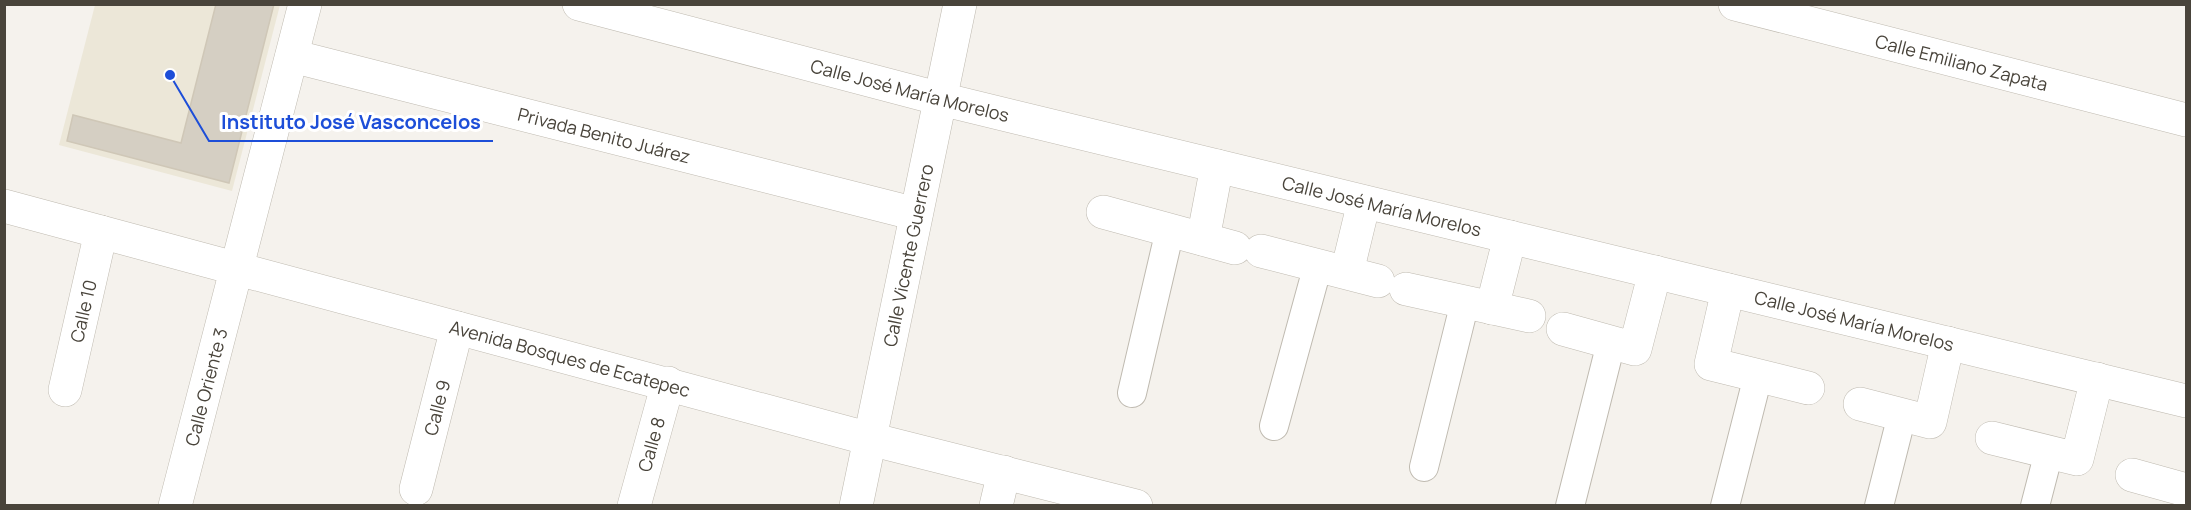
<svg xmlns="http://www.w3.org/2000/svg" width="2191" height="510" font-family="Manrope,sans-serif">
	<rect width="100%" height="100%" fill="#f5f2ed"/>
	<path fill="#ece7d8" d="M95 5H280L232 191 59 145Z"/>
	<path fill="#d5cfc3" stroke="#cfc7b7" stroke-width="1.5" d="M216 4H274L229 183 67 141 73 115 181 143Z"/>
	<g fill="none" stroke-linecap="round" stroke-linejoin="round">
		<g stroke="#bfbab0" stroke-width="30">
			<path id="pedestrian" d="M1132 393 1170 230
				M1274 426 1318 265
				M1424 467 1465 302
				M1570 506 1611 343
				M1725 506 1758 376
				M1879 506 1902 415
				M2035 506 2049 452"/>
		</g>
		<g stroke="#bfbab0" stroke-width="34">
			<g id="minor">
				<path id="s1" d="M579 4 941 99 2186 401"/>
				<path id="s2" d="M1735 4 2186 120"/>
				<path id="s3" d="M292 56 916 214"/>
				<path id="s4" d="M4 206 870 439 1136 506"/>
				<path d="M1103 212 1235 248"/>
				<path d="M1203 239 1217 166"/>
				<path d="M1261 251 1378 281"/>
				<path d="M1347 272 1364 202"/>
				<path d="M1406 289 1529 316"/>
				<path d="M1728 290 1711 364 1808 388"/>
				<path d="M1492 308 1510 237"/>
				<path d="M1563 329 1635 349 1655 272"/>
				<path id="s5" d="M65 390 101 232"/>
				<path d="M1860 404 1930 422 1948 343"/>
				<path d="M1992 438 2077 459 2097 379"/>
				<path d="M2132 475 2186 490"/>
				<path id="s6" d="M416 489 457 328"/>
				<path id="s7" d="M175 506 305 4"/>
				<path id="s8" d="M634 506 668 383"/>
				<path id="s9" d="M856 506 960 4"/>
				<path d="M996 506 1004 472"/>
			</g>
		</g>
		<use href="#pedestrian" stroke="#fff" stroke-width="28"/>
		<use href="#minor" stroke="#fff" stroke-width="33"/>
	</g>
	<g text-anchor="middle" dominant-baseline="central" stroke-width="6" stroke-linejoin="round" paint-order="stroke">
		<g font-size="18" fill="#49443b" stroke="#fff">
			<text stroke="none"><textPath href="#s2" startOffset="234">Calle Emiliano Zapata</textPath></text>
			<text stroke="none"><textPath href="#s1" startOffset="342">Calle José María Morelos</textPath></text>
			<text stroke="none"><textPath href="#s3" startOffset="322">Privada Benito Juárez</textPath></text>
			<text stroke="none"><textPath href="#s1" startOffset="828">Calle José María Morelos</textPath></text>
			<text stroke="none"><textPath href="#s9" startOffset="256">Calle Vicente Guerrero</textPath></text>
			<text stroke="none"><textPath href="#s5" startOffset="81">Calle 10</textPath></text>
			<text stroke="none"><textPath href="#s1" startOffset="1314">Calle José María Morelos</textPath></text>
			<text stroke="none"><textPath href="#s4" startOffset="586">Avenida Bosques de Ecatepec</textPath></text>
			<text stroke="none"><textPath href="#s7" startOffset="123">Calle Oriente 3</textPath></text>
			<text stroke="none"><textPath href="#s6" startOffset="84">Calle 9</textPath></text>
			<text stroke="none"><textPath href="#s8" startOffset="64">Calle 8</textPath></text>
		</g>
	</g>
	<path fill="none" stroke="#1d4ed8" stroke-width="2" d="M170 75L209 141H493"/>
	<circle fill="#1d4ed8" stroke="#fff" stroke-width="2" cx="170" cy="75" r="6"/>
	<g font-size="20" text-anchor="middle" font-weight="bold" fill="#1d4ed8" stroke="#fff" stroke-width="6" stroke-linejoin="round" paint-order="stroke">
		<text x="351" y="129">Instituto José Vasconcelos</text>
	</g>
	<rect width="2191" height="510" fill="none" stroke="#49443b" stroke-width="12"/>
</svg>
